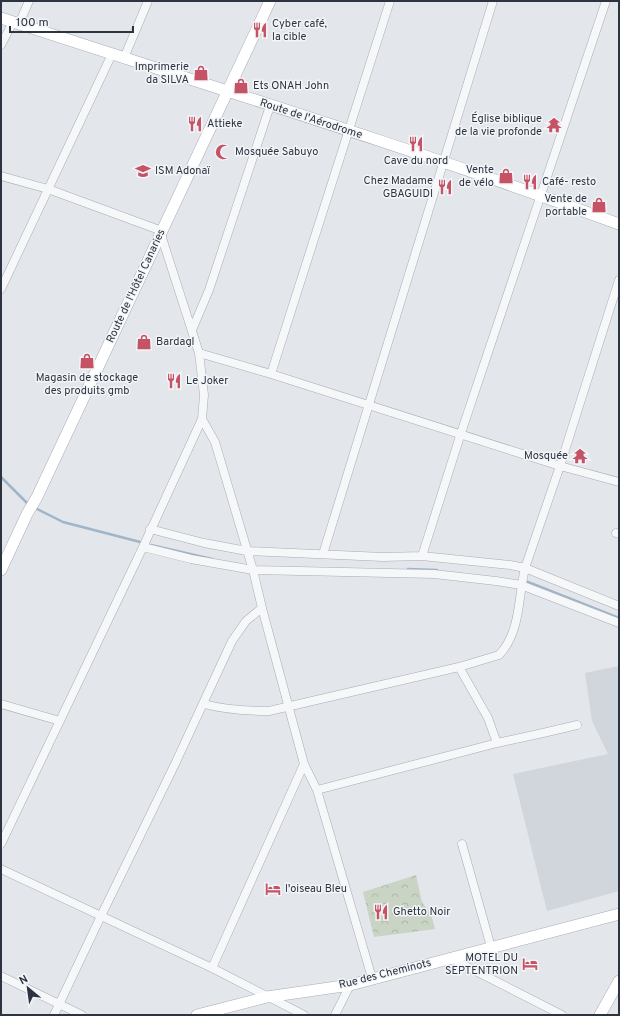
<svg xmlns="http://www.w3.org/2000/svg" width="620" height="1016" font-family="Overpass,sans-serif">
	<defs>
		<pattern id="forest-crowns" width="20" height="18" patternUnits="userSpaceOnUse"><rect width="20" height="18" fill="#c9d4c5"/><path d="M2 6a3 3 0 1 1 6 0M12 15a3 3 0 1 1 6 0" fill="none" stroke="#adb7aa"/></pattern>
	</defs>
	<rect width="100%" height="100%" fill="#e3e6ea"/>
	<path fill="#d1d5dc" d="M619 666V891L547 911 513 774 608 754 592 721 585 673Z"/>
	<path fill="url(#forest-crowns)" d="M416 875 422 902 431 914 435 929 374 937 363 892Z"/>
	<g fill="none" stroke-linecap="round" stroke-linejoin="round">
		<path stroke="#a1b5c8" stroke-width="2.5" d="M1 477 29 505
			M35 508 63 522 144 543
			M151 545 212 559
			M408 569 437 570
			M523 582H528L619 618"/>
		<g stroke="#a8adb4" stroke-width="9">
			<path id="street" d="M19 24 29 1
				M1 45 13 22
				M124 58 148 1
				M1 176 48 189 162 231V238L199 353 204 395 202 419 143 547 1 844
				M1 289 112 54
				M192 330 209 290 270 106
				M199 353 271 374 560 466 619 482
				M271 374 390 1
				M202 419 215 442 253 570 262 608 304 764 317 790 372 978
				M150 529 204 543 247 551 383 557 422 556 510 565 525 568 619 606
				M616 533 619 534
				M143 547 191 559 253 570 434 574 496 581 521 585 619 623
				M323 554 493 1
				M422 556 461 433 606 1
				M459 667 488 718 497 743
				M1 704 60 721
				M204 704C226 710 246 711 269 711L459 667 499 655C521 632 518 597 525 568L560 466 619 280
				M317 790 497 743 543 733 577 725
				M462 844 491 947
				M1 869 212 968 304 1015
				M450 958 562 1015
				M212 968 304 764
				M1 976 82 1015
				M54 1015 101 916 175 764 232 641 246 621 262 608
				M335 1015 350 985"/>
		</g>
		<g stroke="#a8adb4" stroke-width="12">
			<path id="secondary" d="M1 18C207 85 415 149 619 224
				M1 570 27 514 37 497 270 1
				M197 1015 267 997 350 985 619 914
				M600 1015 619 981"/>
		</g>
		<use href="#street" stroke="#f6f7f9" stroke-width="8"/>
		<use href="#secondary" stroke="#fff" stroke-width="11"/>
	</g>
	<defs>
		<g id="restaurant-bare" transform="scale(1.2)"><path d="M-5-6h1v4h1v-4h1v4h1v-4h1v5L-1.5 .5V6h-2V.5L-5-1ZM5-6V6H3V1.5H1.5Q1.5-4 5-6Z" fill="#c65266" stroke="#f3f5f8" stroke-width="2.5" paint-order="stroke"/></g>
		<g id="shop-bare" transform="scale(1.2)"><path d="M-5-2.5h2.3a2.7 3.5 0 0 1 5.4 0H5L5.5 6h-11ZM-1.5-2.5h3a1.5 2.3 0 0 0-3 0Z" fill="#c65266" stroke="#f3f5f8" stroke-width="2.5" paint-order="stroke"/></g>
		<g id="temple-bare" transform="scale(1.2)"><path d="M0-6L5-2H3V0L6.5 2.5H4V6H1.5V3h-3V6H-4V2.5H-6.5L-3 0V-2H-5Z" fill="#c65266" stroke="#f3f5f8" stroke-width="2.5" paint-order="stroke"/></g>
		<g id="mosque-bare" transform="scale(1.2)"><path d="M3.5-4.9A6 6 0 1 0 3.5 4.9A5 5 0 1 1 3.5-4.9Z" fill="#c65266" stroke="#f3f5f8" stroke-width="2.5" paint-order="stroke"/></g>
		<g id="school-bare" transform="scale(1.2)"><path d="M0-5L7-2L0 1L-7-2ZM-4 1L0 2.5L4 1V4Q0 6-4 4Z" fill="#c65266" stroke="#f3f5f8" stroke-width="2.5" paint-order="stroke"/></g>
		<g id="hotel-bare" transform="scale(1.2)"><path d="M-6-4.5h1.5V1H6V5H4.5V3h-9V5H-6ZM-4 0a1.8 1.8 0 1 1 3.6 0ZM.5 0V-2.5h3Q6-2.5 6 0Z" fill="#c65266" stroke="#f3f5f8" stroke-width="2.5" paint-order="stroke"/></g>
	</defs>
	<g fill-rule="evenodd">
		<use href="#restaurant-bare" x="260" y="30"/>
		<use href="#shop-bare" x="201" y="73"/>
		<use href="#shop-bare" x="241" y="86"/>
		<use href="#restaurant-bare" x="195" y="124"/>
		<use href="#temple-bare" x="554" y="125"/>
		<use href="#restaurant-bare" x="416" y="144"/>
		<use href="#mosque-bare" x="223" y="152"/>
		<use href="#school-bare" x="143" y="171"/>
		<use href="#shop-bare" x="506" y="176"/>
		<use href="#restaurant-bare" x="530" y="182"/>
		<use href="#restaurant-bare" x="445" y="187"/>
		<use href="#shop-bare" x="599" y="205"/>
		<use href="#shop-bare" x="144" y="342"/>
		<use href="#shop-bare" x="87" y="361"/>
		<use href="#restaurant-bare" x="174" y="381"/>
		<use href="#temple-bare" x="580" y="456"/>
		<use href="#hotel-bare" x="273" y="889"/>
		<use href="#restaurant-bare" x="381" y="912"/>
		<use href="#hotel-bare" x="530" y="964"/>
	</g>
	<g text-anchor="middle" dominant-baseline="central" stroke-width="3" stroke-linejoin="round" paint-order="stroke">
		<g font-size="11" fill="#2c3441" stroke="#f3f5f8" text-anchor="start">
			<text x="272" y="24">Cyber café,<tspan x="272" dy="13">la cible</tspan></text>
			<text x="189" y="67" text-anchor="end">Imprimerie<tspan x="189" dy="13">da SILVA</tspan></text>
			<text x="253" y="86">Ets ONAH John</text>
			<text x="542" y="119" text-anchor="end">Église biblique<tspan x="542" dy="13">de la vie profonde</tspan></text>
			<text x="207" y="124">Attieke</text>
			<text x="235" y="152">Mosquée Sabuyo</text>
			<text x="416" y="161" text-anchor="middle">Cave du nord</text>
			<text x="494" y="170" text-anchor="end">Vente<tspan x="494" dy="13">de vélo</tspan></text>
			<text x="155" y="171">ISM Adonaï</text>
			<text x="433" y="181" text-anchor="end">Chez Madame<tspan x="433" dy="13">GBAGUIDI</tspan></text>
			<text x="542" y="182">Café- resto</text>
			<text x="587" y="199" text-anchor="end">Vente de<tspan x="587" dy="13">portable</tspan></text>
			<text x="156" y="342">Bardagl</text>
			<text x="87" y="378" text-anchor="middle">Magasin de stockage<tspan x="87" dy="13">des produits gmb</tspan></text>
			<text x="186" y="381">Le Joker</text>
			<text x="568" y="456" text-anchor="end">Mosquée</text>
			<text x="285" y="889">l'oiseau Bleu</text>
			<text x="393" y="912">Ghetto Noir</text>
			<text x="518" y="958" text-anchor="end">MOTEL DU<tspan x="518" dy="13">SEPTENTRION</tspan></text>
		</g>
		<g font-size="11" fill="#2c3441" stroke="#f3f5f8">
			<text transform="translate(311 119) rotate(18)">Route de l'Aérodrome</text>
			<text transform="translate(136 286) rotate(-65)">Route de l'Hôtel Canaries</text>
			<text transform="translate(385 974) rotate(-14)">Rue des Cheminots</text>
		</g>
	</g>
	<rect width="620" height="1016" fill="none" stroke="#2c3441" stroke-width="4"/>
	<g transform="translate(28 988) rotate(331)" stroke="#f3f5f8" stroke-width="3" paint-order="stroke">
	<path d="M0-3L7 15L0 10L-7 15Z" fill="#2c3441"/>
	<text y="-6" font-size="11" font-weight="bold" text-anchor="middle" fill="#2c3441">N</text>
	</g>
	<path d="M10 26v6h123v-6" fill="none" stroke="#2c3441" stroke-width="2"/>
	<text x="16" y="26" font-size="12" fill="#2c3441" stroke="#f3f5f8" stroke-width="3" paint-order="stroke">100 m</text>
</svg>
